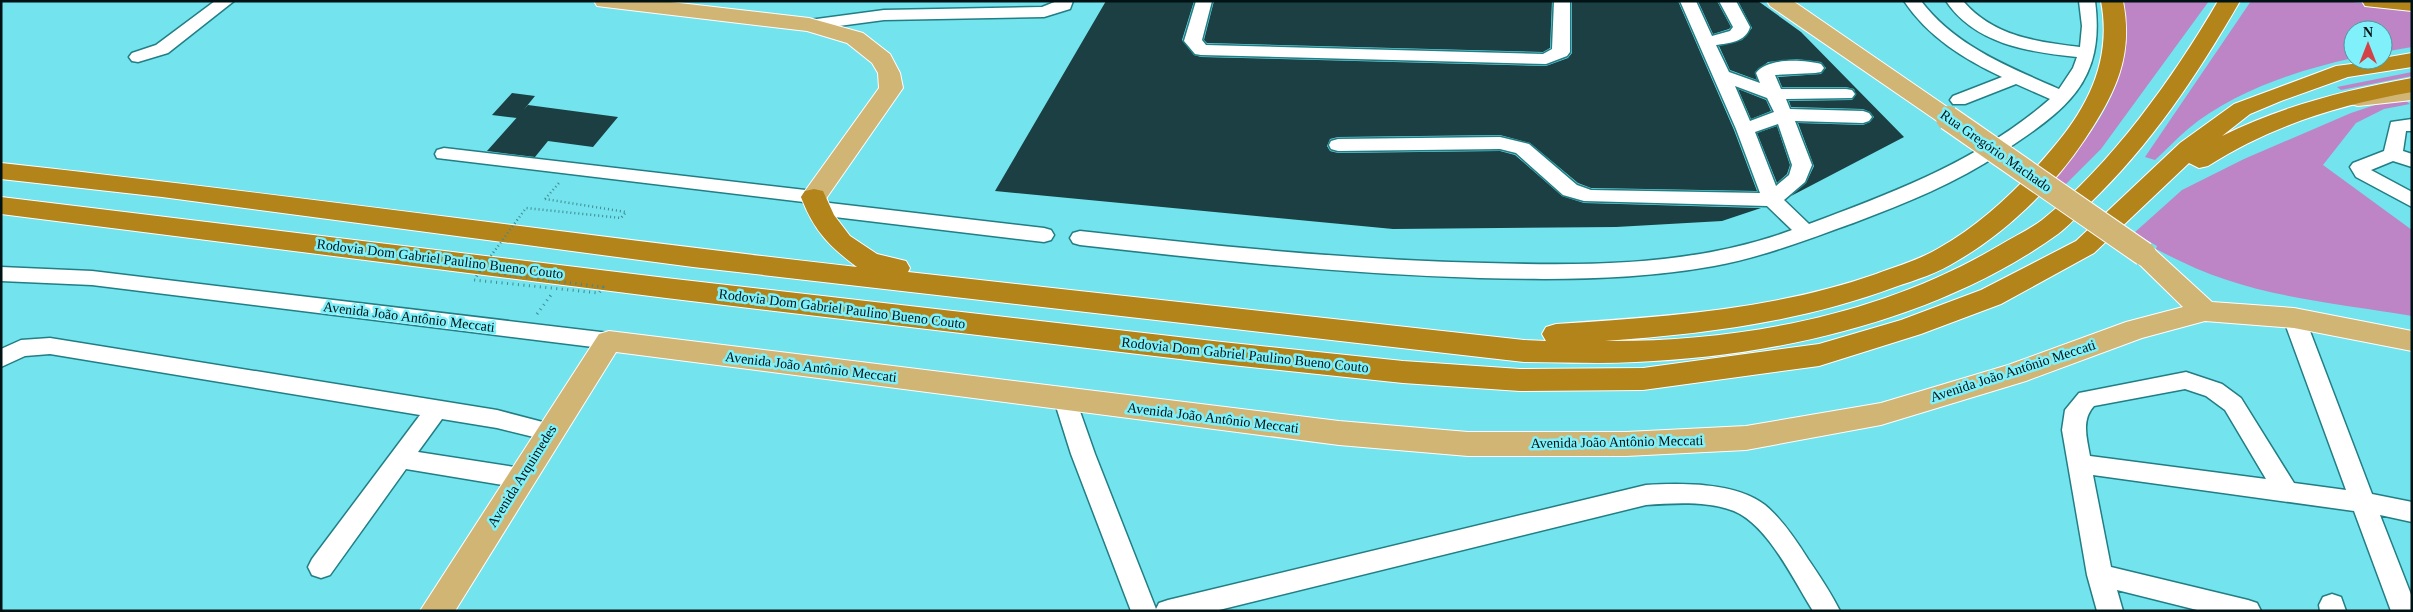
<svg xmlns="http://www.w3.org/2000/svg" width="2413" height="612" font-family="Georgia,serif">
	<rect width="100%" height="100%" fill="#73e3ed"/>
	<path fill="#bd85c5" d="M2121 1H2209L2101 149 2064 186 2054 179C2099 126 2138 75 2121 1Z
		M2251 1H2345L2412 9V47L2383 52V30H2353V58C2298 70 2232 92 2188 129 2177 138 2166 150 2155 160L2145 157Z
		M2412 72V76L2341 90 2337 87Z
		M2403 99 2410 104 2384 109 2356 123 2323 165 2412 230V316C2354 306 2282 299 2227 280 2202 272 2179 261 2156 249L2157 246 2134 233 2182 190 2244 159 2351 113 2381 103Z"/>
	<path fill="#1b3f42" d="M1106 1H1194L1182 40 1194 55 1201 57 1546 66 1568 58 1572 53V1H1678L1734 130 1757 191 1591 188 1578 183 1530 143 1500 135 1338 137 1330 139 1327 146 1330 151 1338 153 1500 151 1515 155 1562 196 1584 203 1761 208 1722 221 1616 227 1393 229 995 191Z
		M1214 1H1552L1550 48 1543 52 1207 43 1204 40Z
		M1698 1H1717L1731 27 1729 29 1713 34Z
		M1738 1H1758L1801 32 1904 137 1791 196 1806 183 1814 166 1798 123 1863 125 1870 122 1874 117 1870 112 1863 109 1791 107 1789 101 1852 100 1856 95 1854 89 1846 87H1782L1778 77 1821 74 1826 68 1821 62 1796 59 1768 62 1755 72 1757 80 1730 70 1719 46 1742 40 1752 28Z
		M1738 89 1766 100 1771 111 1751 119Z
		M512 93 535 96 517 118 492 115Z
		M528 105 618 117 593 147 548 141 535 157 487 151Z
		M1777 126 1790 165 1787 174 1777 183 1757 133Z"/>
	<g fill="none" stroke-linecap="round" stroke-linejoin="round">
		<g stroke="#227e85" stroke-width="3">
			<path id="minor" d="M215 1H234L168 53 138 62 132 61 129 57 132 53 156 45Z
				M1057 1H1073L1070 9 1044 17 884 20 809 30 803 29 801 25 803 21 809 20 884 10 1042 7Z
				M1196 1H1212L1202 40 1206 45 1543 54 1552 49 1554 1H1570V52L1567 56 1546 64 1201 55 1195 54 1184 41Z
				M1680 1H1696L1712 36 1730 31 1733 27 1719 1H1736L1750 27C1746 42 1729 43 1716 45L1729 72 1760 83 1756 73C1767 57 1805 60 1821 64L1824 68 1821 72 1815 73 1775 75 1781 89H1846L1852 90 1855 94 1852 98 1786 99 1790 109 1863 111 1869 113 1872 117 1869 121 1863 123 1795 121 1812 165 1805 182 1784 200 1809 224C1895 192 1980 160 2050 99L2016 84 1965 104H1953L1950 100 1953 96 2002 77C1964 59 1928 37 1904 1H1921C1955 46 2009 67 2059 89L2073 68 2077 57C2028 52 1975 44 1946 1H1963C1993 36 2036 42 2080 47L2082 26 2079 1H2095C2106 84 2064 111 2001 153 1956 183 1906 203 1856 222 1809 239 1763 257 1714 266 1637 280 1558 280 1480 278 1346 274 1213 260 1080 245L1073 243 1070 238 1073 233 1080 231C1215 246 1350 260 1486 263 1589 266 1694 266 1792 230L1767 206 1584 201 1563 195 1516 153 1500 149 1338 151 1331 149 1329 145 1331 141 1338 139 1500 137 1529 144 1577 185 1591 190 1760 193 1736 129ZM1735 86 1767 98 1774 112 1750 121ZM1778 124 1792 165 1789 175 1776 186 1755 132Z
				M2412 119V131H2406L2403 151 2412 154V167L2393 161 2371 170 2412 192V207L2356 177 2350 167 2353 163 2384 151 2391 122Z
				M444 148 814 191 821 192 824 197 821 202 1044 228 1051 230 1054 235 1051 240 1044 242 818 215 811 213 808 208 812 203 437 158 435 154 437 150Z
				M1 267 92 271 609 333 617 335 620 341 617 347 609 349 92 285 1 281Z
				M2294 310 2302 313 2305 318 2372 494 2412 502V522L2380 515 2412 597V611H2391L2354 511 2093 475 2111 567 2248 600 2257 603 2261 611H2201L2117 590 2123 611H2097L2087 575 2062 430 2065 410 2079 393 2186 372 2222 384 2241 398 2294 483 2346 490 2283 318 2286 313ZM2185 389 2206 396 2225 410 2266 479 2090 456C2087 439 2081 420 2094 406Z
				M50 338 497 410 558 426 562 432 558 438 550 441 497 428 442 419 418 452 521 468 529 471 533 478 529 485 521 488 406 469 330 575 321 578 312 575 308 567 312 559 420 415 50 354 25 356 1 367V349L21 340Z
				M1065 391 1073 394 1076 400 1095 454 1156 609 1159 603 1168 600 1646 485C1681 483 1736 482 1765 505 1782 519 1796 540 1808 559 1819 575 1831 593 1840 611H1813C1794 581 1768 525 1734 511 1708 501 1674 503 1646 505L1215 611H1131L1071 454 1054 400 1057 394Z
				M2332 594 2341 597 2346 611H2320L2319 605 2323 597Z"/>
		</g>
		<g stroke="#fff" stroke-width="2">
			<path id="major" d="M594 1H662L809 18 863 33 890 54 900 73 903 88 823 203 814 205 805 203 801 197 805 191 879 88 878 73 872 63 847 43 807 31 605 7 597 6Z
				M1767 1H1793L1956 113 1960 118 1956 123 1948 125 1940 123 1770 6Z
				M2412 86V100L2358 106 2350 104 2346 99 2350 94 2358 92Z
				M2144 245 2153 248 2212 302 2294 308 2412 331V351L2294 328 2205 321 2142 338 2026 381 1881 425 1746 450 1626 456H1468L1339 445 616 352 455 611H420L599 334 609 331 1339 421 1468 432H1626L1746 426 1881 403 2008 365 2126 322 2183 307 2135 260 2131 254 2135 248Z"/>
		</g>
		<g stroke="#fff" stroke-width="2">
			<path id="highway" d="M2101 1H2123C2134 56 2115 94 2085 139 2054 186 2007 232 1957 261 1938 273 1916 280 1895 287 1801 322 1704 334 1605 341 1740 342 1883 315 2000 245 2013 237 2029 230 2042 220 2111 165 2174 77 2218 1H2240C2198 74 2150 146 2089 204 2079 214 2069 226 2058 234 1940 319 1779 356 1636 362 1599 364 1561 362 1524 362L693 267 162 197 1 179V163C287 194 572 235 857 267 829 246 814 231 801 197L805 191 814 189 823 191 834 215 850 236 877 254 906 261 910 268 908 272 1524 340 1546 341 1542 334 1546 327 1556 324C1664 317 1773 310 1876 274 1897 266 1919 260 1939 248 1982 224 2020 187 2052 149 2089 106 2112 59 2101 1Z
				M2362 1H2412V11L2365 6Z
				M2412 53V67L2348 77 2281 101 2250 114 2222 136C2282 106 2346 90 2412 78V92C2338 105 2271 126 2208 166L2199 168 2189 163 2094 253 2001 304 1921 334 1819 366 1643 390 1520 391 1403 383 1222 364 666 298 1 214V197L666 278 1222 342 1403 361 1520 369 1643 368 1819 344 1901 320 1981 290 2076 241 2180 143 2234 104 2336 66 2383 60V58Z"/>
		</g>
		<path stroke="#41898f" stroke-width="2.5" stroke-dasharray="1 3" stroke-linecap="butt" d="M545 199 559 183"/>
		<path stroke="#41898f" stroke-width="3" stroke-dasharray="1 4.5" stroke-linecap="butt" d="M537 314 551 295"/>
		<use href="#minor" fill="#fff" fill-rule="evenodd"/>
		<use href="#major" fill="#d1b575" fill-rule="evenodd"/>
		<use href="#highway" fill="#b28419" fill-rule="evenodd"/>
		<g stroke="#fff" stroke-width="26" stroke-linecap="butt">
			<path id="major-bridge" d="M1948 118 2144 254"/>
		</g>
		<path stroke="#41898f" stroke-width="2.5" stroke-dasharray="1 3" stroke-linecap="butt" d="M479 272 526 208 621 218 626 212 545 199"/>
		<path stroke="#41898f" stroke-width="3" stroke-dasharray="1 4.5" stroke-linecap="butt" d="M480 271 474 280 599 293 603 287 494 273"/>
		<use href="#major-bridge" stroke="#d1b575" stroke-width="24"/>
	</g>
	<g text-anchor="middle" dominant-baseline="central" stroke-width="5" stroke-linejoin="round" paint-order="stroke">
		<g font-size="14" fill="#001214" stroke="#80f1fa">
			<text transform="translate(1996 151) rotate(35)">Rua Gregório Machado</text>
			<text transform="translate(440 259) rotate(7)">Rodovia Dom Gabriel Paulino Bueno Couto</text>
			<text transform="translate(842 309) rotate(7)">Rodovia Dom Gabriel Paulino Bueno Couto</text>
			<text transform="translate(409 317) rotate(7)">Avenida João Antônio Meccati</text>
			<text transform="translate(1245 355) rotate(6)">Rodovia Dom Gabriel Paulino Bueno Couto</text>
			<text transform="translate(811 367) rotate(7)">Avenida João Antônio Meccati</text>
			<text transform="translate(2013 371) rotate(-18)">Avenida João Antônio Meccati</text>
			<text transform="translate(1213 418) rotate(7)">Avenida João Antônio Meccati</text>
			<text transform="translate(1617 442) rotate(-1)">Avenida João Antônio Meccati</text>
			<text transform="translate(522 476) rotate(-58)">Avenida Arquimedes</text>
		</g>
	</g>
	<rect width="2413" height="612" fill="none" stroke="#001214" stroke-width="5"/>
	<g transform="translate(2368 45)"><circle r="24" fill="#80f1fa" stroke="#4d989e"/>
	<path d="M0-4L9 19L0 12L-9 19Z" fill="#d24247"/>
	<text y="-8" font-size="14" font-weight="bold" text-anchor="middle" fill="#001214">N</text>
	</g>
</svg>
